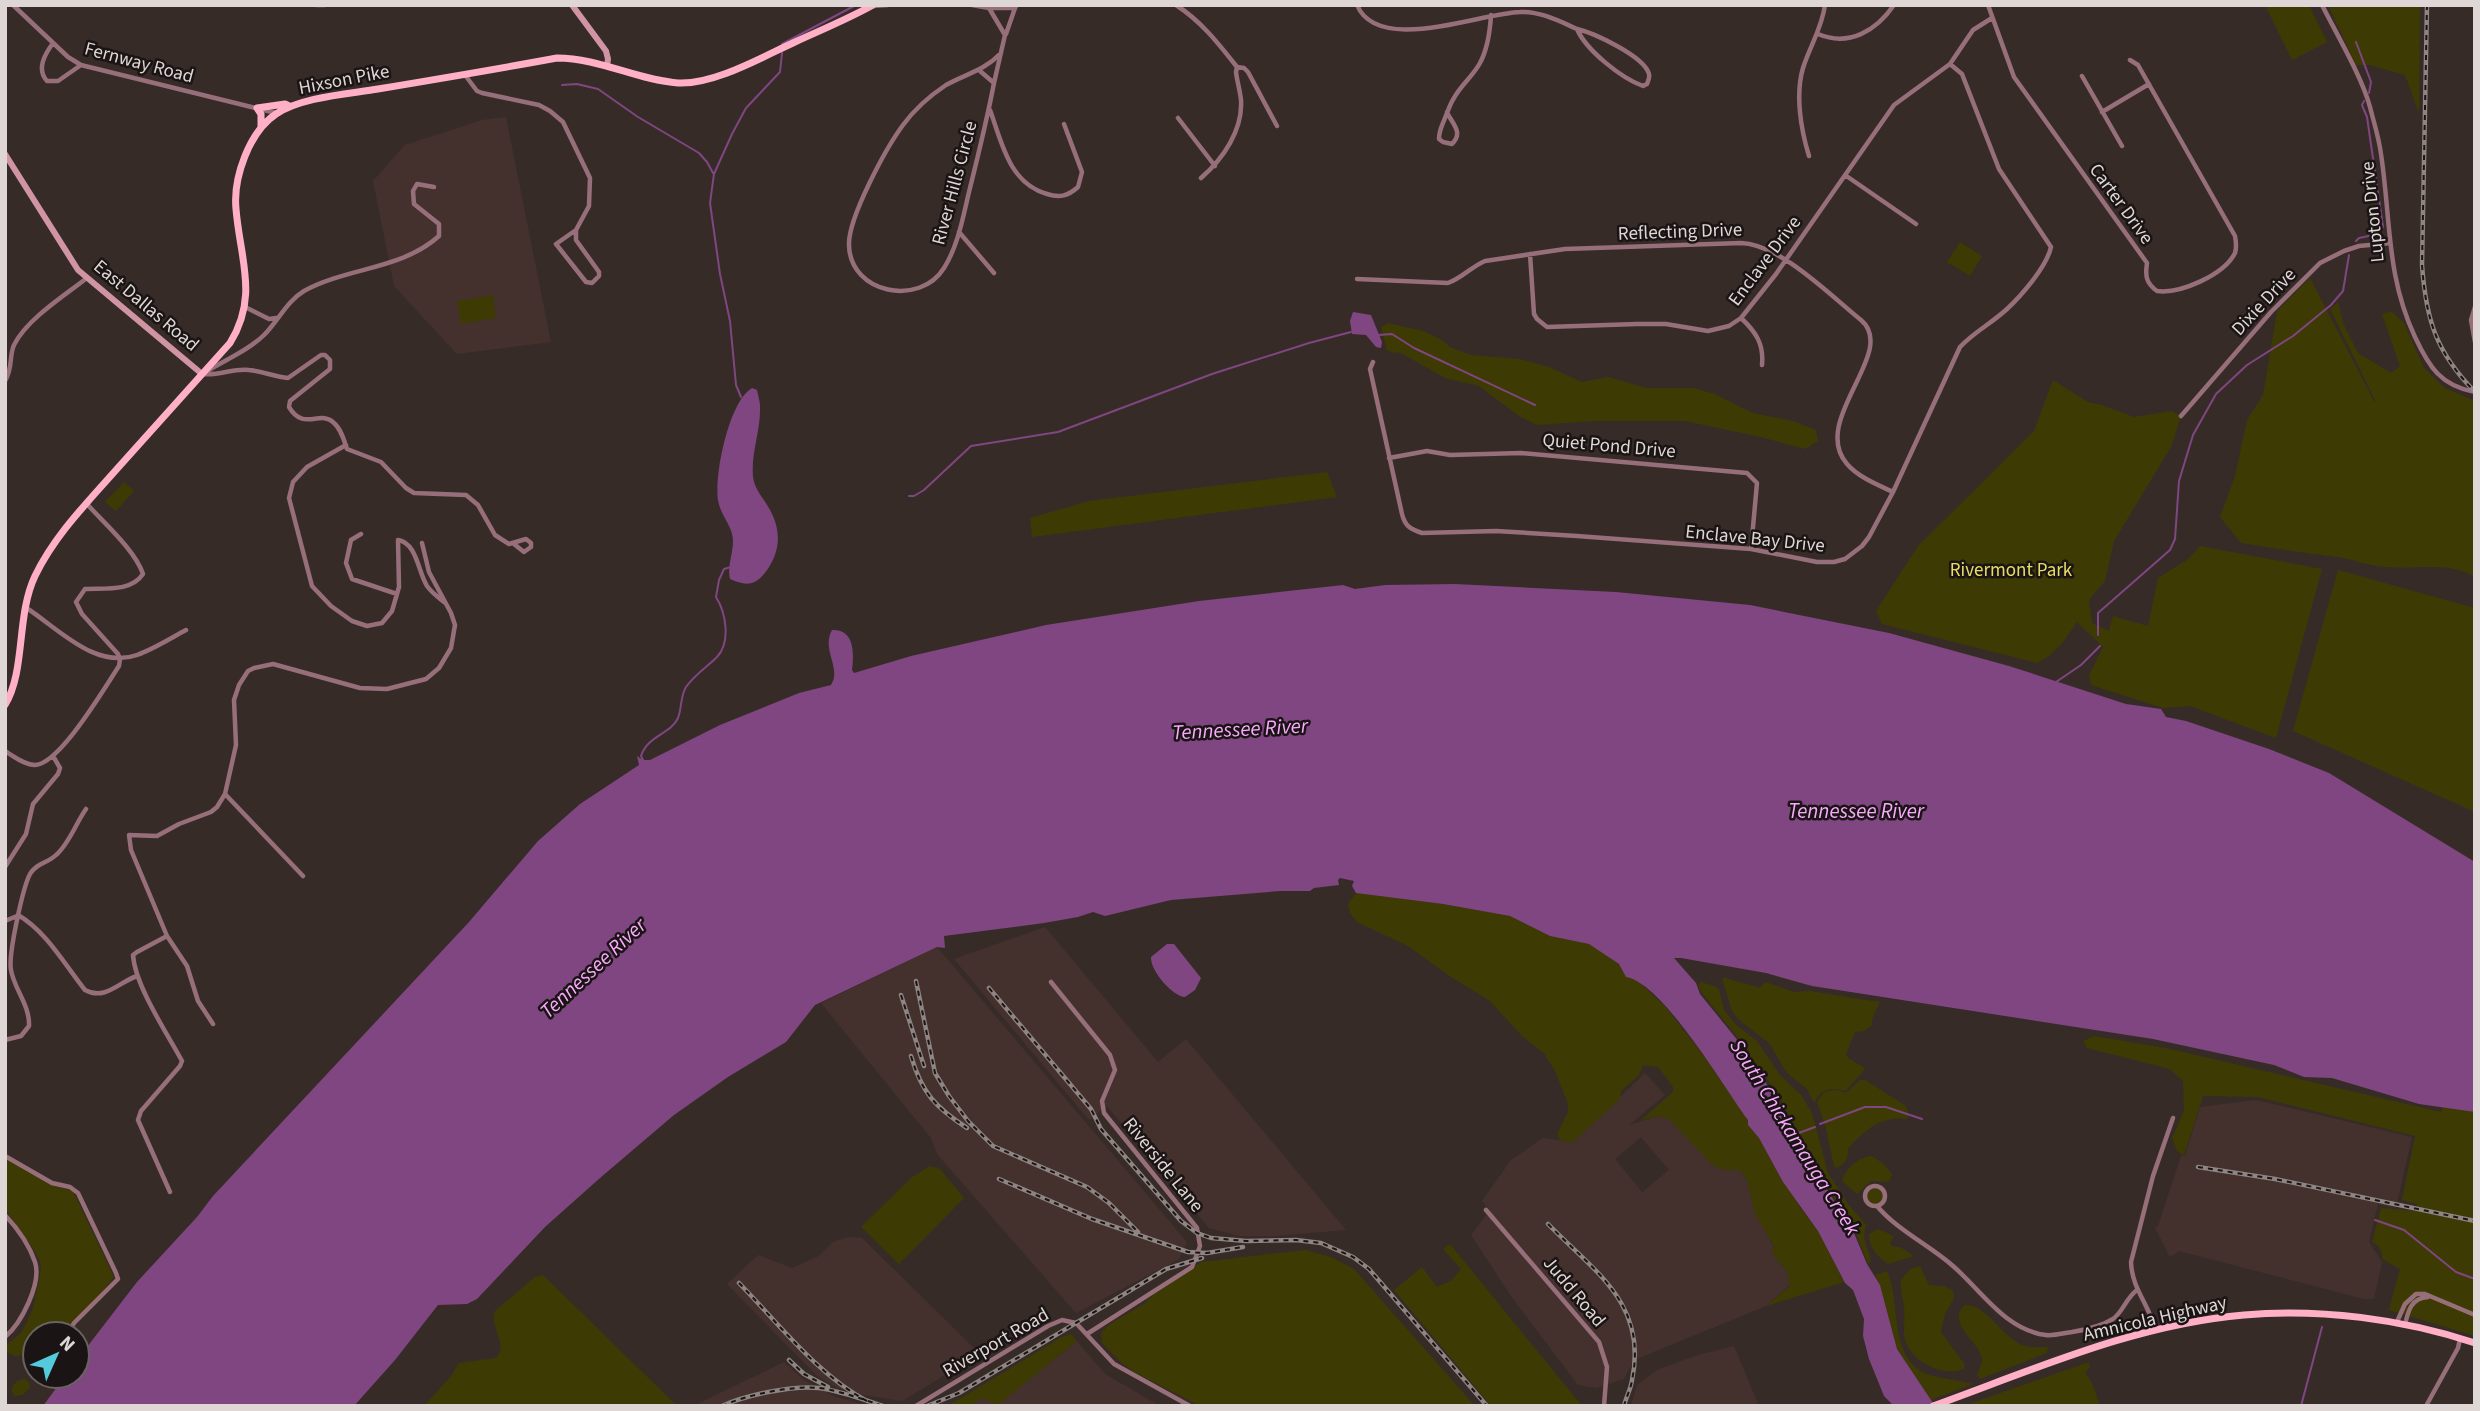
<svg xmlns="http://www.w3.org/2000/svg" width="2480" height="1411" font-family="'Source Sans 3',sans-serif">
	<rect width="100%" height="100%" fill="#372b28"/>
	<path fill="#44312d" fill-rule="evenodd" d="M506 117 551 342 457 354 394 286 373 181 405 145 482 120Z
		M1045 927 1158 1062 1186 1039 1346 1230 1275 1236H1239L1209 1228 1107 1106 1089 1120 954 959Z
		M937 947 1187 1242 1179 1259 1076 1313 937 1154 931 1138 821 1003Z
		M1645 1073 1665 1095 1629 1125 1658 1116 1669 1119 1682 1130 1740 1170 1747 1180 1756 1214 1775 1249 1771 1252 1790 1275 1791 1284 1766 1306 1634 1360 1624 1379 1596 1388 1578 1385 1511 1296 1471 1235 1490 1210 1482 1201 1511 1160 1543 1138 1573 1142ZM1641 1137 1669 1170 1642 1192 1615 1159Z
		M2256 1100 2412 1137 2396 1208 2378 1204 2369 1242 2382 1262 2374 1299H2364L2179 1251 2170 1257 2155 1228 2158 1226 2181 1156H2185L2200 1107Z
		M848 1237 862 1238 980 1354 902 1401 863 1395 837 1388 817 1376 727 1284 758 1255 792 1268 819 1256 833 1242Z
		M1077 1341 1105 1374 1160 1406H971L981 1398 998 1404Z
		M1734 1346 1759 1406H1631L1637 1385 1657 1370 1698 1355Z
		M784 1362 802 1379 833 1396 869 1406H693Z"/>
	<path fill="#3e3a04" d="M2265 5H2309L2327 42 2292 60Z
		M2328 5H2420L2419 113 2405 75 2370 65H2356Z
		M1960 242 1982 256 1970 276 1947 262Z
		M2310 278 2374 401 2376 402 2330 309 2338 302 2343 323 2358 353 2391 373 2400 366 2382 314 2391 311 2404 323 2424 368 2445 388 2475 401V576C2443 561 2419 570 2385 567 2369 566 2353 559 2337 557 2305 553 2273 548 2241 543L2220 517 2235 476 2247 420 2263 395 2277 311Z
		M493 295 496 318 461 324 457 301Z
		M1388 323 1423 331 1442 340 1450 347 1471 355 1519 359 1549 367 1582 382 1608 377 1647 388H1694L1715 394 1753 413 1793 421 1816 430 1818 441 1805 449 1761 437 1685 421H1594L1537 425 1519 416 1479 386 1445 378 1401 353 1391 352 1387 350 1381 327Z
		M2053 380 2088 402 2102 405 2134 417 2172 411 2181 416 2171 447 2114 541 2105 581 2089 600 2092 623 2109 631 2113 616 2148 626 2158 578 2187 560 2200 546 2322 569 2276 738 2190 706 2163 708 2091 685 2089 675 2103 647 2077 622C2066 639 2056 654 2037 663L1882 624 1876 611 1918 546 2034 431Z
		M1327 472 1337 497 1032 537 1030 518 1089 501Z
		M124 482 134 491 116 511 105 502Z
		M2338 570 2475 608V812L2293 731Z
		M1356 893 1443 904 1510 916 1550 936 1589 944 1600 950 1622 967 1625 974 1638 981 1664 1005 1701 1052 1748 1120V1125L1759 1138 1783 1182 1797 1199 1799 1206 1818 1231 1844 1282 1766 1306 1791 1285 1787 1279 1790 1275 1771 1252 1775 1248 1755 1214 1747 1180 1740 1170H1725L1712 1165 1669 1119 1658 1116 1641 1120 1673 1092V1087L1658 1067 1643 1065 1639 1075 1621 1091 1620 1099 1572 1143 1561 1141 1557 1134 1568 1112V1104L1556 1073 1544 1053 1523 1037 1490 1001 1451 977 1408 946 1357 922 1350 913 1348 904Z
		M1725 977C1737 984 1751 983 1759 988L1766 982 1794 992 1810 991 1880 1002 1872 1019V1025L1864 1031 1855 1032 1846 1054 1848 1058 1865 1068C1860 1077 1852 1082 1846 1091 1831 1088 1822 1087 1814 1103L1807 1089 1787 1073 1769 1043 1739 1020 1732 1011 1722 979Z
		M1701 982 1715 986 1719 990 1724 1010 1735 1024 1757 1041 1779 1074 1802 1096 1812 1113 1828 1173 1848 1204 1866 1225C1861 1243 1869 1246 1871 1262L1868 1264 1855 1231 1828 1188 1777 1093 1737 1037 1702 993 1698 986Z
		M2094 1036 2166 1048 2441 1112 2443 1107 2475 1112V1336L2389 1310 2400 1269 2382 1259C2383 1250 2379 1246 2372 1242L2381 1208 2415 1211 2417 1204 2402 1200 2415 1136 2258 1097 2203 1096 2184 1156 2177 1151 2172 1138 2184 1111 2183 1081 2170 1069 2087 1048 2083 1041Z
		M1860 1080H1865L1906 1106 1909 1116 1906 1119C1880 1116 1864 1131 1848 1149 1848 1158 1846 1163 1837 1168L1834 1166 1826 1128 1817 1102 1824 1092 1837 1090 1846 1093Z
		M1872 1156 1884 1164 1892 1174 1889 1182 1871 1181 1857 1194 1842 1181C1846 1168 1858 1157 1872 1156Z
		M5 1158 55 1186 73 1191 114 1277 98 1297 62 1334H35V1339H32L22 1354 16 1357 6 1351 5 1346 21 1333 28 1320 33 1308 41 1270 40 1261 33 1248 5 1209Z
		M930 1166 940 1169 964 1198 899 1264 861 1227 912 1177Z
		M1867 1196a8 8 0 1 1 16 0a8 8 0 1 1-16 0Z
		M1878 1229 1894 1236 1890 1243 1893 1247H1900L1914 1256 1888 1264C1877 1256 1869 1248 1869 1234Z
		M1450 1244 1582 1406H1491L1394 1290 1422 1267 1437 1287 1451 1281 1461 1269 1443 1249Z
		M1305 1250 1331 1257 1354 1269 1475 1406H1200L1136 1373 1122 1363 1102 1343 1101 1333 1110 1324 1144 1304 1154 1294 1201 1262Z
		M1920 1266 1929 1285 1944 1286 1953 1291 1954 1298 1945 1314 1941 1332 1965 1365 1964 1369C1945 1377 1916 1364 1907 1345 1901 1333 1906 1320 1904 1307 1903 1298 1900 1289 1901 1280L1910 1269Z
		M1887 1271C1902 1304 1887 1359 1929 1375 1943 1379 1959 1380 1973 1384L1931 1400 1897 1349 1880 1286 1875 1275Z
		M543 1275 676 1405 675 1406H424L451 1376 459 1363 496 1358C509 1346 489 1327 495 1311L535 1277Z
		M1965 1305C1987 1305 2001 1335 2020 1344 2028 1348 2039 1347 2048 1347L2047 1353 1980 1379 1977 1374C1979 1369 1983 1364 1982 1358 1979 1341 1945 1323 1965 1305Z
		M1071 1334 1077 1341 998 1405 981 1398 971 1406H948L1062 1337Z
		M2089 1362 2090 1367 2085 1372 2092 1383 2100 1406H1963Z
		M25 1379 30 1383 29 1389 22 1395 14 1396C8 1388 16 1379 25 1379Z"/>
	<path fill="#7f4681" d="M1353 312 1371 315 1382 342 1381 348 1376 347 1366 335 1352 334 1350 321Z
		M752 388 757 390C758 396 760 401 760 406 761 430 751 452 753 476 754 488 761 495 767 505 782 528 782 552 764 574 753 587 744 585 730 579 727 567 733 554 733 541 733 526 720 515 718 500 714 475 729 401 752 388Z
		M1455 584 1616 592 1750 605 1889 633 2009 666 2126 704 2161 709 2166 717 2186 721 2269 749 2329 773 2475 862V1112L2419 1104 2332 1078 2304 1077 2274 1065 2153 1039 1812 986 1766 973 1681 958H1674L1696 983 1700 994 1739 1042 1785 1112 1828 1191 1854 1233 1867 1264 1880 1285 1897 1349 1935 1406H1894L1884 1396 1869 1359 1863 1336 1864 1319 1853 1290 1845 1283 1818 1231 1783 1182 1759 1138 1748 1125V1120C1724 1088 1663 983 1626 977L1619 964 1589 944 1550 936 1510 916 1443 904 1356 893 1352 886 1354 881 1340 878 1338 880 1339 885 1314 888 1310 891H1280L1171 900 1105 916 1093 912 1078 917 1044 923 944 936 945 948 937 947 815 1005 786 1042 728 1077 674 1115 600 1178 545 1227 477 1299 467 1304 438 1305 395 1360 354 1406H43L65 1376H77V1360L137 1282 197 1217 213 1196 469 922 538 841 580 804 639 765 637 756 643 760H650L720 725 799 693 831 685C842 668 821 650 832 630 855 629 854 654 852 670L854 673 911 656 1046 625 1199 601 1343 585 1355 589 1385 585Z
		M1167 944H1174L1201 978 1195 990 1185 997C1172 996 1150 970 1151 957Z"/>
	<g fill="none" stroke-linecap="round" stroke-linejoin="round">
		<path stroke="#7f4681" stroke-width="2" d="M2356 42 2371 82 2369 93
			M782 44 856 5
			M562 85 577 84 598 89 638 117 699 153 707 162 713 173
			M2356 241 2359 238 2378 234 2383 227 2367 117 2362 105 2364 101
			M1378 335 1392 334 1414 348 1535 405
			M741 397 736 385 730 321 720 274 710 203 714 174 732 134 746 108 780 72 782 53
			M909 496H914L924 490 971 446 1058 432 1212 374 1309 343 1351 332
			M2098 635V613L2170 550 2175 539 2179 481 2193 435 2216 394 2247 365 2293 336 2331 305 2343 291 2349 255
			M2056 682 2081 665 2100 646
			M644 762 641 756C648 735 671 734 678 718 682 708 680 697 686 687 695 674 706 668 717 657 731 642 726 613 716 597L719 580 724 569 731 567
			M1820 1124 1865 1107H1886L1922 1119
			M1796 1134 1815 1127
			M2375 1220 2404 1230 2456 1272 2475 1279
			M2301 1406 2322 1327"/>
		<path stroke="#966f7a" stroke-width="4.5" d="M13 5 68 57 81 65 276 113
			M316 5H325
			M972 5 989 8H1015L1017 5
			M1176 5C1202 22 1218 43 1237 67L1236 72C1237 81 1240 90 1241 100 1243 130 1223 159 1201 178
			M1357 5C1378 55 1480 13 1520 12 1540 11 1559 21 1577 29
			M1988 5 2014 77 2147 263C2145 276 2146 283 2157 291 2180 294 2224 275 2235 253 2237 247 2236 242 2235 236L2138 65 2130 60
			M2322 5C2337 35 2362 77 2370 107 2374 123 2379 138 2381 154 2391 220 2386 275 2415 337 2429 367 2441 386 2475 392
			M873 6 888 5
			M989 8 1005 35 994 83
			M1577 29C1594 33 1644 56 1649 74 1650 78 1648 81 1647 84L1643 86C1621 78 1586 50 1577 29Z
			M1006 34 1015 8
			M1818 34C1849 47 1876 31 1894 5
			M53 43C45 54 36 69 47 81H58L81 65
			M1237 67 1244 68 1248 72 1277 126
			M980 71 994 83C987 120 978 156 969 192 963 217 958 246 944 268 920 307 850 294 849 245 848 218 886 148 903 125 914 110 931 95 946 85 966 74 985 70 1001 53
			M465 75 477 91 482 93 539 105 550 111 563 122 590 178 589 206 576 230V240L599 272V276L592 283 586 282 556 244 576 230
			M2082 76 2122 146
			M990 110C1002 143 1009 183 1047 194 1060 198 1068 196 1078 187L1082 172 1064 124
			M1447 112C1452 124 1464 132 1452 144L1443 142 1439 139C1439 130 1442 126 1445 118 1448 111 1450 104 1454 98 1461 85 1473 76 1480 63 1488 48 1490 32 1491 15
			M2102 112 2149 84
			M1178 118 1215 166
			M1809 156C1801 130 1795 95 1803 68 1810 46 1822 28 1825 5
			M1845 175 1916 224
			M959 232 994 273
			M1530 254 1534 314 1537 319 1547 327 1637 324H1666L1708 331 1729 326 1741 318 1776 274 1894 105 1950 64 1973 30 1992 18
			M1357 279 1448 283C1462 278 1471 267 1485 261L1565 249 1741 243C1780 244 1831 296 1861 320 1899 352 1809 420 1847 464 1858 477 1878 485 1893 492
			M245 307 269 319 276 318
			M2475 307 2471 320 2475 342
			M1741 318C1756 332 1764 344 1762 365
			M1373 362 1370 369 1402 514C1405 526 1410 529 1422 533L1496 531 1577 536 1751 549 1817 562H1834L1845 559 1862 546 1869 537 1893 492 1960 347C1974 332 1992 323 2007 309 2022 295 2047 266 2051 247L1999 169 1962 74 1950 64
			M209 370C227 359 249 350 264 335 278 321 287 301 304 291 348 267 401 270 439 236V224L414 204 413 191 417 184 434 187
			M203 374C219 376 233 368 249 370 262 371 275 377 288 378L321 355H325L330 360V369L290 401 289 407C304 432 320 409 334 423 341 429 344 440 347 449L381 462 406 488 414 493 466 495 478 505 495 535 509 544 526 539 531 543V547L524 552 514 544
			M5 381C13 368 9 356 14 345 27 319 65 295 87 278
			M2181 416 2271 312 2320 263 2344 251 2359 246 2390 243
			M346 445 307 467 293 482 289 498 312 586 331 606 352 621 367 626 382 623 392 611 399 587 398 540C417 543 418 572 427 586 432 593 438 597 444 602
			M1389 458 1427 451 1450 455 1521 453 1747 473 1757 483 1751 549
			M361 534 351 540 346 563 352 579 397 594
			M25 607C58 628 95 670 137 655 154 649 171 638 186 630
			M5 751C13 756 25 765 35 765 60 764 105 687 119 666L120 659 118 654 82 614 76 602 85 589C105 588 131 592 143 574 135 550 103 522 86 503
			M225 794 303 876
			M5 867 26 834 33 804 58 774 60 768 53 756
			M18 915C46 931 65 965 85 990 105 1001 119 982 137 976
			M5 921 17 916
			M167 936 137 952 133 955C135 986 167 1033 182 1061L180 1066 141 1111 138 1120 170 1192
			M1051 982 1110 1055 1115 1070 1102 1101 1104 1113 1197 1228 1200 1246 1192 1267 1087 1334
			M213 1024 198 1001 187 966 167 936 131 850 129 835 157 836 179 824 211 812 217 807 225 794 236 745 234 700 239 685 248 671 254 668 273 664 360 688 387 689 426 679 439 668 451 648 455 625 451 613 429 572 422 543
			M5 1040 21 1036 29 1026C30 1005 14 989 11 970 8 955 23 887 30 874 36 863 48 863 56 855 69 844 76 823 86 809
			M5 1156 52 1183 70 1187 78 1193 116 1273 118 1279 74 1323 68 1334
			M1865 1196a10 10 0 1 1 20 0a10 10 0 1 1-20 0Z
			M1877 1206C1897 1230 1929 1245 1953 1266 1981 1290 2005 1330 2046 1335 2054 1336 2064 1333 2072 1332 2085 1330 2102 1326 2113 1319 2123 1312 2126 1298 2137 1290
			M1486 1210 1599 1342 1607 1367 1604 1406
			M5 1215C18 1229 29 1244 35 1262 42 1283 21 1324 5 1337
			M2396 1324 2405 1304 2416 1294H2425L2475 1315
			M2405 1325C2408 1311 2411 1298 2428 1297
			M2155 1330C2150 1305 2132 1290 2131 1262L2153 1176 2173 1118
			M916 1406 1048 1326 1062 1320 1076 1323 1114 1364 1190 1406
			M2426 1406 2458 1348 2460 1339"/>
		<path stroke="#d194a5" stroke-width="6" d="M572 5 606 51 608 59 607 66
			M5 154 78 270 202 374"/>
		<path stroke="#ffb0c7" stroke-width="7" d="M261 126V114L257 108 285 104 289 106
			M5 705C26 670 16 616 35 576 55 535 86 504 116 470 154 428 192 385 230 343 259 296 240 259 236 209 233 178 249 132 276 114 301 97 348 94 378 89 438 79 497 69 557 58 599 58 637 80 678 83 714 85 762 57 795 42 821 30 848 19 873 5
			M1933 1406C2033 1370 2136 1324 2244 1315 2319 1308 2403 1319 2475 1343"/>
		<g stroke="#8e8481" stroke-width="4.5">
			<path id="rail" d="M2427 5 2422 265C2426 320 2436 352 2475 392
				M916 981 935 1073 949 1096 968 1121 993 1146 1087 1187 1109 1203 1138 1232
				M989 988 1091 1109 1101 1129 1181 1221 1197 1233 1211 1238 1246 1241 1296 1240 1321 1243 1353 1257 1369 1269 1487 1406
				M901 995 924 1066
				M911 1056C922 1093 935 1107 967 1128
				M2198 1167 2275 1179 2475 1221
				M999 1179 1092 1219 1188 1252 1207 1253 1243 1247
				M1548 1224C1595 1272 1648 1304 1632 1380 1631 1389 1626 1397 1624 1406
				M739 1283C778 1323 818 1375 867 1401
				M789 1360 804 1374 828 1387
				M722 1406C746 1395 793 1385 819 1388 841 1391 862 1399 883 1406
				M927 1406 959 1393 1166 1269 1202 1258"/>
		</g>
		<use href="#rail" stroke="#1a1514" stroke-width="2" stroke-dasharray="5" stroke-linecap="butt"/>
	</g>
	<g text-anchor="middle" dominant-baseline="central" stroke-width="5" stroke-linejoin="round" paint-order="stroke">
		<g font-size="19" fill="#dfd7d5" stroke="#1a1514">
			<text transform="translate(139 63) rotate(15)">Fernway Road</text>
			<text transform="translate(344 80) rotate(-11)">Hixson Pike</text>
			<text transform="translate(955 183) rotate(-75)">River Hills Circle</text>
			<text transform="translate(2121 204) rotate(54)">Carter Drive</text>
			<text transform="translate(2373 212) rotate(-96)">Lupton Drive</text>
			<text transform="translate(1680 232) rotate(-2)">Reflecting Drive</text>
			<text transform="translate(1765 261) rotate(-53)">Enclave Drive</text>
			<text transform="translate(2264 302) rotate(-47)">Dixie Drive</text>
			<text transform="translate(146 306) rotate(40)">East Dallas Road</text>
			<text transform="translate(1609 446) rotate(5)">Quiet Pond Drive</text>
			<text transform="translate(1755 539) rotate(6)">Enclave Bay Drive</text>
			<text transform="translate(1163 1165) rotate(51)">Riverside Lane</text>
			<text transform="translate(1574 1292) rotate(50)">Judd Road</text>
			<text transform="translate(2155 1319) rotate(-13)">Amnicola Highway</text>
			<text transform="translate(996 1343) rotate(-30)">Riverport Road</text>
		</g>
		<g font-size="19" fill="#e7dd63" stroke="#1a1514">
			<text x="2011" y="570">Rivermont Park</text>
		</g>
		<g font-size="21" font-style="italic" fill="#faa9fe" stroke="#1a1514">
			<text transform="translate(1240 729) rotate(-3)">Tennessee River</text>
			<text x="1856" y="811">Tennessee River</text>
			<text transform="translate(593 968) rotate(-43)">Tennessee River</text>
			<text transform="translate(1795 1137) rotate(58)">South Chickamauga Creek</text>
		</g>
	</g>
	<rect width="2480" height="1411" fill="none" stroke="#dfd7d5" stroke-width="14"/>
	<g transform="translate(56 1355) rotate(45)"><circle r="33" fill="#1a1514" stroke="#696361" stroke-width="2"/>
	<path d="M0-5L12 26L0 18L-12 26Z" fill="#54cadd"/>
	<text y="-10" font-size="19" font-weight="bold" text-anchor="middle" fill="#dfd7d5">N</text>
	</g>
</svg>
